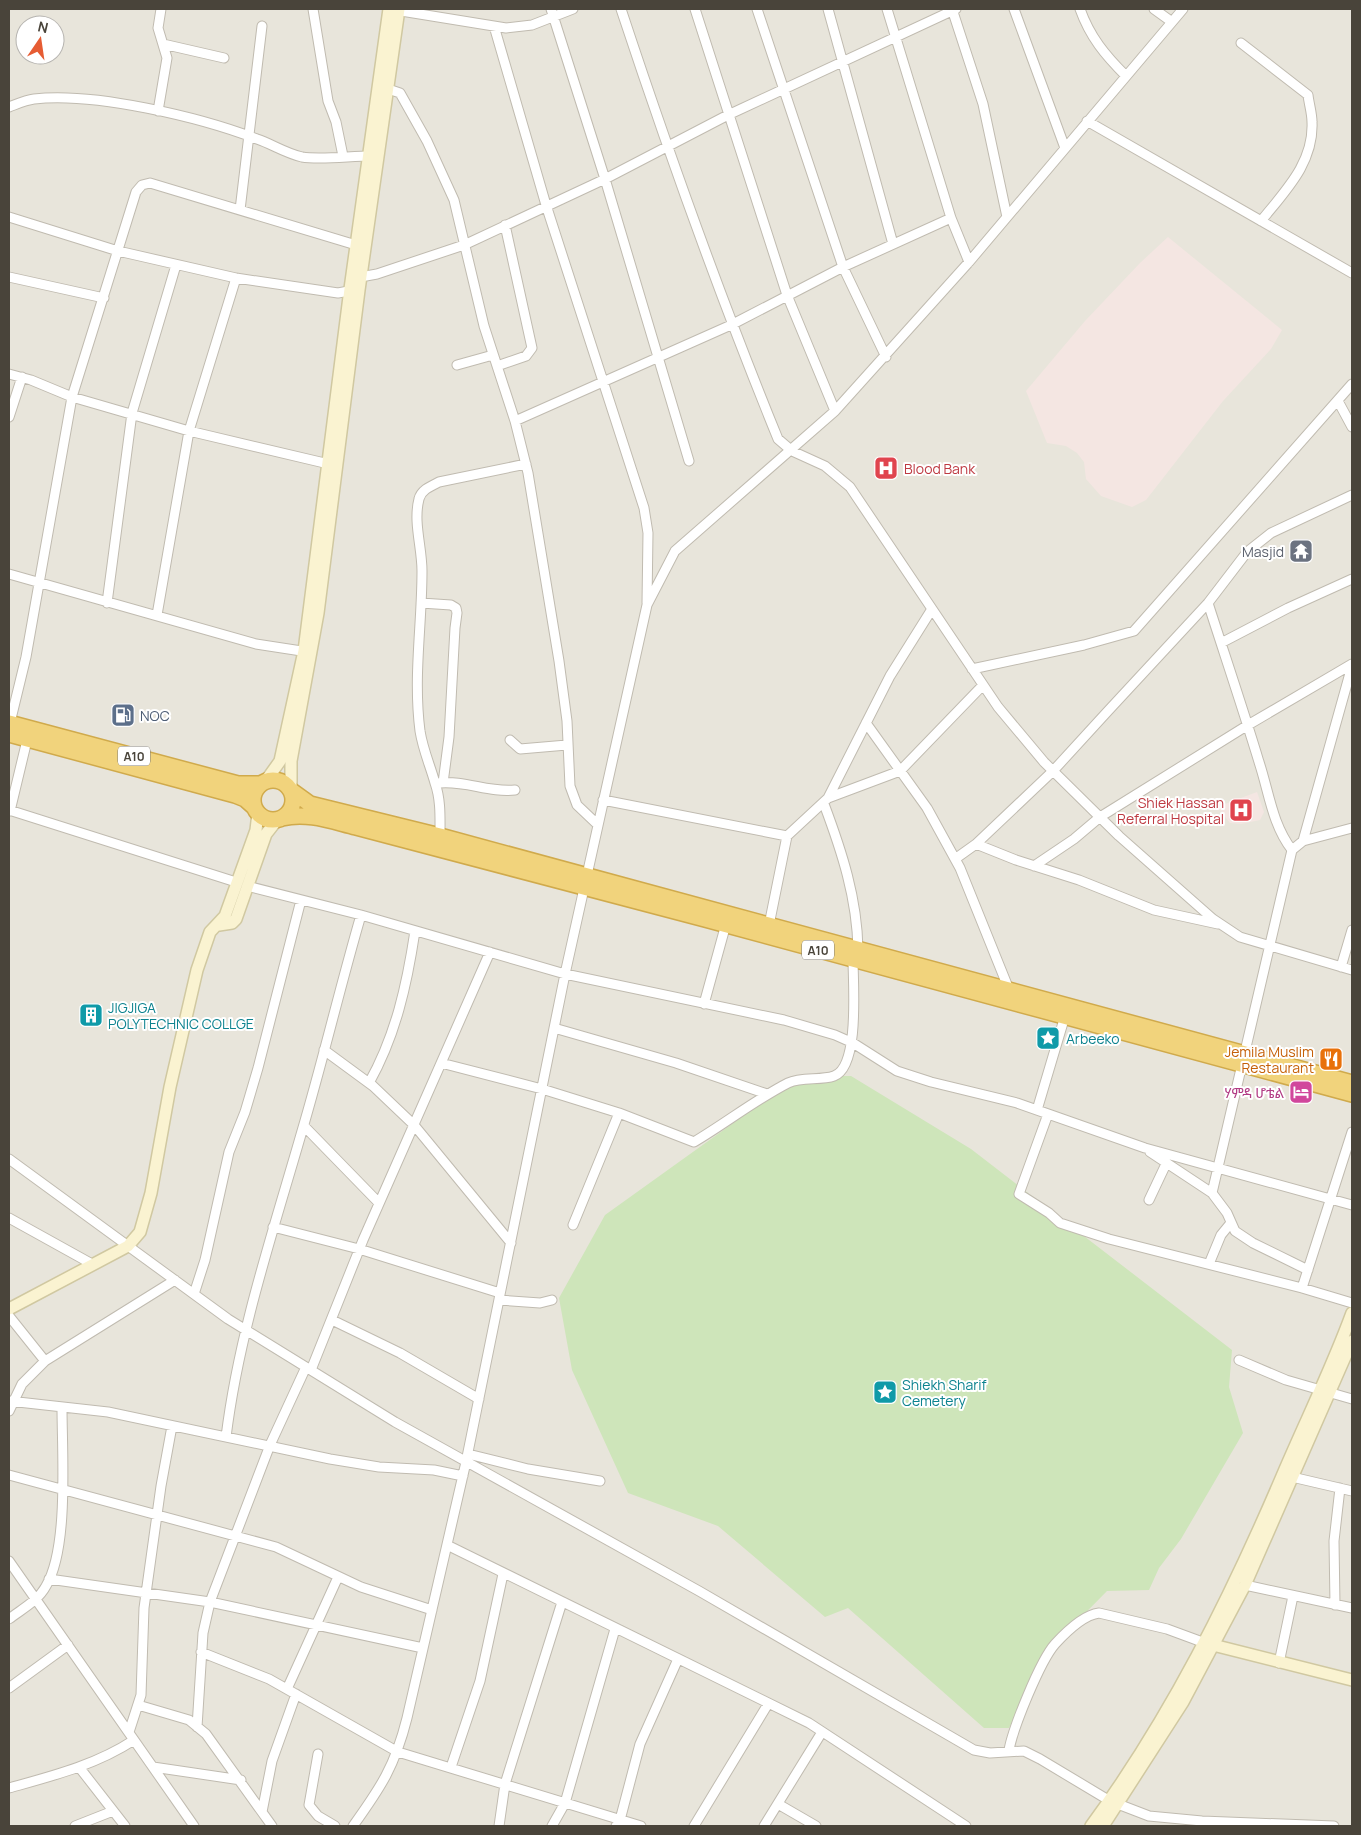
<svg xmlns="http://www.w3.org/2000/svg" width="1361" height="1835" font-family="Manrope,'Noto Sans Ethiopic',sans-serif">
	<rect width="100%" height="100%" fill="#f5f3ed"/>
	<path fill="#e8e5db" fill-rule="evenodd" d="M9 9H1352V1826H9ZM25 25H55V55H25Z"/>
	<path fill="#f4e6e2" d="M1168 237 1282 330 1271 349 1223 401 1146 500 1132 507 1101 496 1086 479 1084 462 1077 453 1066 446 1047 443 1026 391 1085 321 1140 263Z
		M1257 792 1264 812 1260 820 1241 824 1230 823 1217 807Z"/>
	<path fill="#cee5ba" d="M799 1076H851L971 1149 1232 1350 1229 1387 1243 1433 1181 1539 1159 1568 1149 1590 1107 1591 1047 1652 1009 1728H984L848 1608 825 1617 718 1526 628 1493 572 1370 559 1298 605 1215Z"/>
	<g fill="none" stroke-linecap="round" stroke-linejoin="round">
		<g stroke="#c0bbb0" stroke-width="11">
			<path id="street" d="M313 9 328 101 336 122 343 156
				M551 9 605 179 689 461
				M621 9C669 154 720 297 778 439L792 451 825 466 850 487 998 707 1044 762 1119 836 1213 919 1240 937 1352 970
				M695 9 787 295 835 411
				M757 9 843 267 886 357
				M828 9 893 244
				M887 9 951 218 969 262
				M952 9 983 104 1007 217
				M1014 9 1065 148
				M1080 9C1090 37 1105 55 1126 76
				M1154 9 1172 22
				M395 10 506 28 532 25 573 9
				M494 26 546 205 644 508 648 533 647 603
				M1241 43 1308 95C1309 104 1312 113 1312 122 1314 163 1285 191 1261 221
				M163 44 224 58
				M388 89 400 93 427 141 454 200 484 326 515 421 528 473 559 661 567 721 570 786 577 805 597 824
				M9 107C17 104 26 100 34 99 94 92 200 117 257 139 272 144 285 153 302 157 320 160 351 156 371 156
				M158 111 167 58 158 28 161 9
				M1087 121 1352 273
				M240 210 262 26
				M9 217 118 251 236 278 338 293 354 290
				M9 277 104 298
				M355 278 377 274 464 245 605 179 728 115 956 9
				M457 365 493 355
				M497 366 526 356 532 348 505 225
				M9 374 31 380 72 397 189 431 333 465
				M1338 401 1352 427
				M9 417 22 377
				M515 421 731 325 843 267 951 218
				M9 574 256 644 308 652
				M107 603 132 413 176 265
				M421 603 451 605 456 608 457 613 455 628 449 737 443 783
				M1208 603C1225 656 1243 709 1259 762 1269 792 1272 824 1292 850
				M157 615 189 431 236 278
				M1221 643 1288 608 1352 579
				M972 669 1084 645 1134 631 1352 384
				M866 723 927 808 960 868 1010 992
				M9 727 26 657 72 397 136 192 142 185 150 183 356 245
				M510 740 520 749 567 745
				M439 783C465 780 489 793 515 790
				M828 798 900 771 983 685
				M603 800 787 836 828 798 890 676 932 609
				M824 804C842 852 857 898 858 949
				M9 810 236 882
				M10 811 28 736
				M440 836C440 818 441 800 435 783 430 765 423 750 420 731 413 676 422 626 422 571 422 547 413 522 419 499 421 490 431 486 439 482L526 464
				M1303 841 1352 666
				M976 844 1053 771 1107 712 1208 603 1247 552 1271 533 1352 495
				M955 859 976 844 1016 860 1079 880 1154 910 1218 924
				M1034 866 1074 839 1100 817 1248 725 1352 664
				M247 886 361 915 565 974 784 1020 835 1035 853 1043 897 1071 931 1082 1017 1103 1145 1148 1352 1205
				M769 925 787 836
				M1341 967 1352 930
				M704 1004 726 924
				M554 1028 676 1063 767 1094
				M324 1050 373 1086 414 1125 511 1243
				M441 1063 542 1089 619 1113 694 1142C726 1123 755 1100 788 1083 802 1076 820 1081 834 1076 860 1067 853 983 853 959
				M369 1083C396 1035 407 984 415 931
				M1037 1110 1065 1016
				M1048 1114 1019 1194 1049 1213 1060 1223 1109 1239 1302 1288 1352 1303
				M304 1126 379 1203
				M1150 1152 1212 1193 1227 1213 1235 1231 1253 1243 1308 1270
				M9 1159 228 1319 395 1422 699 1591 974 1750 990 1753 1024 1751 1040 1759 1110 1801 1149 1816 1202 1821 1334 1826
				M1212 1193 1292 850 1303 841 1352 828
				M1149 1200 1166 1164
				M9 1218 92 1264
				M573 1225 619 1113
				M273 1227 359 1249 500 1293
				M1209 1264 1221 1235 1230 1224
				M1302 1288 1352 1132
				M194 1294 205 1260 229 1152 245 1112 258 1068 301 900
				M499 1300 540 1303 552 1300
				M9 1316 45 1361
				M332 1320 400 1353 479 1399
				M1239 1360 1286 1380 1352 1399
				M311 1370 363 1240 490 952
				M9 1401 108 1412 330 1459 379 1467 434 1470 463 1476
				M9 1411 22 1384 45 1361 175 1280
				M226 1437C239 1332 273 1232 302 1131 323 1060 340 987 361 915
				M468 1454 528 1469 600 1481
				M9 1475 276 1547 361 1587 432 1610
				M1292 1477 1352 1491
				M447 1545 809 1723 966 1826
				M9 1561 194 1826
				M49 1579 210 1602 423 1648
				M1245 1585 1352 1608
				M1335 1605 1334 1541 1340 1488
				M9 1619C22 1609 38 1601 46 1586 69 1548 62 1453 62 1407
				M201 1652 269 1679 398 1752 641 1826
				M1279 1663 1293 1596
				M9 1688 68 1645
				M287 1689 338 1577
				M138 1705 189 1720 206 1734 272 1826
				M197 1727 203 1633 210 1602 270 1445 306 1367
				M129 1732 141 1695 144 1608 161 1486 172 1426
				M1009 1750C1013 1728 1040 1661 1055 1644 1066 1632 1083 1615 1099 1613L1167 1629 1205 1643
				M318 1754 309 1805 318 1816 335 1826
				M79 1767 125 1826
				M153 1767 241 1780
				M451 1767 480 1681 503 1574
				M9 1788C52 1776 96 1765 134 1740
				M778 1804 816 1826
				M262 1812 272 1761 296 1694
				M75 1826 113 1811
				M353 1826C381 1787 395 1766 407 1718L466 1462 565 974 647 605 675 551 835 411 969 262 1183 9
				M499 1826 505 1784 562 1602
				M552 1826 565 1803 615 1629
				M616 1826 620 1820 640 1744 678 1659
				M694 1826 768 1704
				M764 1826 822 1732"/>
		</g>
		<g stroke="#d0c8a1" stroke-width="14">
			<path id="secondary" d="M265 782 280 761 304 651 350 289 389 9
				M291 789V761L318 613 359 290 399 9
				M219 925 232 923 236 919 266 834 277 820
				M9 1309 128 1246 140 1232 151 1193 170 1087 197 970 210 932 225 916 256 830 258 813
				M1209 1644 1352 1680
				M1091 1826C1171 1717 1230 1598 1283 1474 1306 1420 1332 1368 1352 1313
				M1103 1826 1183 1702 1245 1585 1352 1341"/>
		</g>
		<g stroke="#d0aa4c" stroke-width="18">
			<path id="highway" d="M9 723 238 784H261
				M9 734 235 795 245 799 254 807
				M253 800a20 20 0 1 1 40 0a20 20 0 1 1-40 0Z
				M292 791 310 804 440 836 1352 1083
				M282 818C308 812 331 821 356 827L705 919 1352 1094"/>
		</g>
		<use href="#street" stroke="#fff" stroke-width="9"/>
		<use href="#secondary" stroke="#faf3d1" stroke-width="11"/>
		<use href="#highway" stroke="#f1d37c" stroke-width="15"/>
	</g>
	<defs>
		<g id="hospital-square" transform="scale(1.25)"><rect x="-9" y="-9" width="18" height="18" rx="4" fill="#e0444e" stroke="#fff"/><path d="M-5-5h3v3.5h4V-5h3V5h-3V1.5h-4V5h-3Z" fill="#fff"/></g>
		<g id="temple-square" transform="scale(1.25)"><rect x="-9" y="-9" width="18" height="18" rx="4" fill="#6b7280" stroke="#fff"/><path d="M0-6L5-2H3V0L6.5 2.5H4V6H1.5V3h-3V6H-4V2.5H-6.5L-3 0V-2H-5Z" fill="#fff"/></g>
		<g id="fuel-square" transform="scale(1.25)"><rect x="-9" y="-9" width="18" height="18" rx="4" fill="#5c6f8a" stroke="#fff"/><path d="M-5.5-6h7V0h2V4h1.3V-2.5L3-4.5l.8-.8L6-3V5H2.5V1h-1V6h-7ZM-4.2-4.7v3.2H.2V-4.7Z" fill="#fff"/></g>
		<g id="building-square" transform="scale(1.25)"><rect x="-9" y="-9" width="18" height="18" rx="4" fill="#0f9aa8" stroke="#fff"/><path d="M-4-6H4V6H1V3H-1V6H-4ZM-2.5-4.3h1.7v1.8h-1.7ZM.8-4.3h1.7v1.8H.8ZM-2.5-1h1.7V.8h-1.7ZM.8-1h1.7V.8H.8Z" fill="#fff"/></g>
		<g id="sight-square" transform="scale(1.25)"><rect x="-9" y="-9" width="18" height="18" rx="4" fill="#0f9aa8" stroke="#fff"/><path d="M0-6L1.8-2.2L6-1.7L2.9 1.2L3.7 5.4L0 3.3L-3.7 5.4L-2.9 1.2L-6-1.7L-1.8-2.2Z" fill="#fff"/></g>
		<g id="restaurant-square" transform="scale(1.25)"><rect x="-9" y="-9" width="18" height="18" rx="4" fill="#e8710a" stroke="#fff"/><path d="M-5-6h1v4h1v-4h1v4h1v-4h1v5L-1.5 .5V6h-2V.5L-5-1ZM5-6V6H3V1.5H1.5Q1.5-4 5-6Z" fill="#fff"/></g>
		<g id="hotel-square" transform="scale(1.25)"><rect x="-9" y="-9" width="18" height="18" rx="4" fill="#d1479c" stroke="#fff"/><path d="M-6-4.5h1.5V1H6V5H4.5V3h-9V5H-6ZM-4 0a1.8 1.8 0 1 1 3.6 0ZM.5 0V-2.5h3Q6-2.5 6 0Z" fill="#fff"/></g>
	</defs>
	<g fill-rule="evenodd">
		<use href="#hospital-square" x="886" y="468"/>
		<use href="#temple-square" x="1301" y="551"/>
		<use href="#fuel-square" x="123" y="715"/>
		<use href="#hospital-square" x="1241" y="810"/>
		<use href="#building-square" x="91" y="1015"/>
		<use href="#sight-square" x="1048" y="1038"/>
		<use href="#restaurant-square" x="1331" y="1059"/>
		<use href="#hotel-square" x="1301" y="1092"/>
		<use href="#sight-square" x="885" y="1392"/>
	</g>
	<g text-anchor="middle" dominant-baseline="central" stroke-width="4" stroke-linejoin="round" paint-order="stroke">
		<g fill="#fff" stroke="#807c75" stroke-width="1">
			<rect x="118" y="746.5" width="32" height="19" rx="4"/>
			<rect x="802" y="940.5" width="32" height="19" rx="4"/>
		</g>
		<g font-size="12" font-weight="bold" fill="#49443a">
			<text x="134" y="756">A10</text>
			<text x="818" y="950">A10</text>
		</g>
		<g font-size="14" fill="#be3a42" stroke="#fff" text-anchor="start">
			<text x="904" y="468">Blood Bank</text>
			<text x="1224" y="802" text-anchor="end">Shiek Hassan<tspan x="1224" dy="16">Referral Hospital</tspan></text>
		</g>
		<g font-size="14" fill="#5b616d" stroke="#fff" text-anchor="end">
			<text x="1284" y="551">Masjid</text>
		</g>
		<g font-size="14" fill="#4e5e75" stroke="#fff" text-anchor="start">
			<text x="140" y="715">NOC</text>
		</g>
		<g font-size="14" fill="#0d838f" stroke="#fff" text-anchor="start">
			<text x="108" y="1007">JIGJIGA<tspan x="108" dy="16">POLYTECHNIC COLLGE</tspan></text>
			<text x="1066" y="1038">Arbeeko</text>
			<text x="902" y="1384">Shiekh Sharif<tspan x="902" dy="16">Cemetery</tspan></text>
		</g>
		<g font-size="14" fill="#c56008" stroke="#fff" text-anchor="end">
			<text x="1314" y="1051">Jemila Muslim<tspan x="1314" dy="16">Restaurant</tspan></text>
		</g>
		<g font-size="14" fill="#b23c85" stroke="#fff" text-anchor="end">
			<text x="1284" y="1092">ሃምዳ ሆቴል</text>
		</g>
	</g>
	<rect width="1361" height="1835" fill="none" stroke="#49443a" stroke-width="20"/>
	<g transform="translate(40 40) rotate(13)"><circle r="24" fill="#ffffff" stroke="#b6b4b0"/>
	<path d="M0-4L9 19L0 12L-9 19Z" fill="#e65c33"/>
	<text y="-8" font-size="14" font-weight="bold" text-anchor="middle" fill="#49443a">N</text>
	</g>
</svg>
